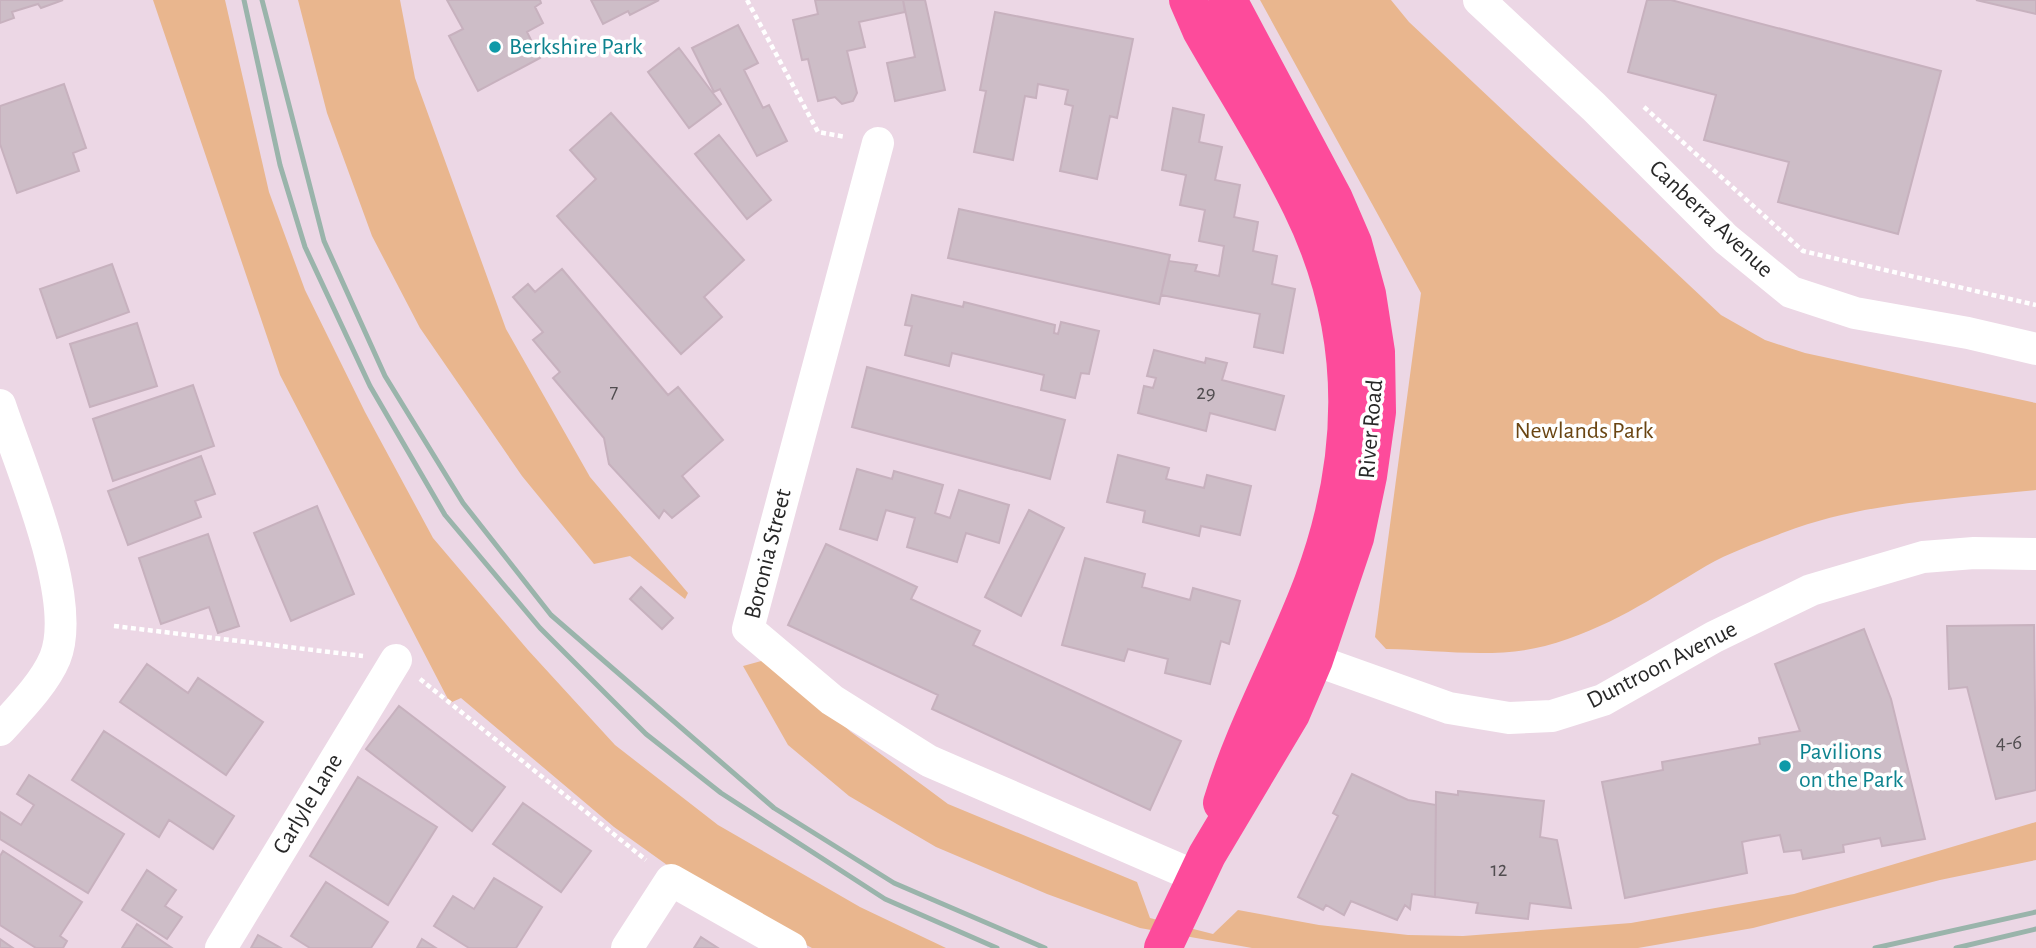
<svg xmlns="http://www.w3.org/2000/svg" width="2036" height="948" font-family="'Alegreya Sans',sans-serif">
	<rect width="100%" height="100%" fill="#ecd7e5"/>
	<path fill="#e9b68e" d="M153 0H225L269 192 305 290 365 412 433 538 528 650 615 745 718 825 860 907 946 948H812L702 890 614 827 461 698 450 703 280 375Z
		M298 0H400L415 78 506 329 590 477 688 593 685 599 630 556 594 564 522 476 420 328 372 236 327 113Z
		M1260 0H1391L1409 22 1721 315 1765 340 1805 353 2036 403V490C1952 499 1864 502 1785 532 1759 542 1730 552 1706 566 1652 598 1608 629 1545 646 1495 659 1437 650 1386 649L1375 637 1421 293Z
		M769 659 851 732 948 804 1137 882 1150 918 1213 934 1238 910 1319 925 1408 935 1463 936 1631 923 1794 894 2036 822V860L1940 880 1753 928 1638 948H1252L1140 928 1047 894 936 847 849 796 788 745 743 666Z"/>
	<path fill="#cdbdc7" stroke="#c7b1be" stroke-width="2" d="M0 0H63L41 8 38 4 12 12 14 18 0 23Z
		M447 0H540L541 3 535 7 543 23 527 32 540 58 478 91 449 36 463 29Z
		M591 0H659L630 15 628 11 603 24Z
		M815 0H903L905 12 859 22 865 47 847 51 857 93 853 101 842 104 835 97 818 101 808 59 802 60 793 20 818 14Z
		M903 0H925L945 90 895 101 887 63 915 57Z
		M1647 0H1671L1941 71 1898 234 1778 202 1789 162 1704 140 1716 95 1628 72Z
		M1976 0H2036V14Z
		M995 12 1133 39 1117 118 1110 116 1097 179 1060 171 1073 106 1065 104 1068 90 1038 84 1036 98 1025 96 1013 160 974 152 986 91 980 90Z
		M738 25 758 63 744 70 763 108 769 105 787 141 757 156 720 89 714 92 692 48Z
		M679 48 721 104 689 128 648 72Z
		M64 84 86 148 73 153 79 171 17 193 0 144V106Z
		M1173 108 1204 115 1199 142 1222 147 1215 180 1240 185 1234 217 1258 222 1253 251 1277 256 1272 284 1295 289 1283 353 1254 347 1260 314 1161 295 1169 261 1197 265 1195 271 1219 276 1224 246 1199 241 1205 210 1180 205 1186 175 1162 170Z
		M611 113 744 260 704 297 722 317 681 354 557 216 596 179 570 150Z
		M719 135 771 200 747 219 695 154Z
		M959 209 1170 255 1159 304 948 258Z
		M112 264 129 312 57 338 40 289Z
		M562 269 668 395 678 387 723 440 682 476 699 496 672 518 664 510 659 518 609 464 604 438 553 378 560 372 533 340 543 332 513 297 528 284 535 292Z
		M912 295 963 307 964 302 1055 325 1054 333 1058 334 1061 322 1099 331 1089 374 1081 373 1075 398 1041 390 1044 375 952 353 949 366 905 355 912 326 905 325Z
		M137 323 157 386 90 407 70 344Z
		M1154 350 1205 363 1206 358 1227 363 1222 380 1284 396 1275 430 1210 413 1206 431 1138 413 1144 386 1153 388 1156 378 1147 376Z
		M867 367 1065 420 1050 479 852 427Z
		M193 385 214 446 113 481 93 419Z
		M1118 455 1169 468 1166 479 1204 488 1207 475 1251 486 1240 535 1201 526 1199 536 1143 522 1145 511 1107 502Z
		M201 456 215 494 195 501 201 517 128 545 108 491Z
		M857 469 892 479 894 471 943 485 935 513 950 518 959 490 1009 505 999 543 966 533 957 562 907 547 915 518 886 510 877 540 840 529Z
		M317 506 354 594 291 621 254 533Z
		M1029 510 1064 528 1021 616 985 597Z
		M208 534 239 626 218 633 209 607 161 624 139 558Z
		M826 544 917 587 911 599 980 631 973 645 1181 741 1150 810 932 709 938 695 788 625Z
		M1085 558 1145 574 1142 587 1190 600 1193 588 1240 601 1229 644 1221 641 1210 684 1165 673 1168 659 1128 649 1124 661 1062 645Z
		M641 587 673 618 662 629 630 599Z
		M2034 625 2036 790 1996 799 1967 687 1949 689 1947 626Z
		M1864 629 1891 699 1925 839 1882 846 1880 838 1843 845 1844 852 1803 859 1801 850 1784 852 1780 835 1751 840 1742 842 1747 873 1625 898 1602 782 1663 770 1662 762 1760 744 1759 738 1800 731 1775 664Z
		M147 664 188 693 198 678 263 722 226 775 120 702Z
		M399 706 505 787 472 831 366 749Z
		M104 731 234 816 213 849 169 820 159 837 72 780Z
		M1352 774 1408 800 1436 805 1435 897 1412 894 1410 909 1405 905 1397 920 1351 901 1344 915 1326 905 1323 910 1298 897 1338 816 1333 813Z
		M29 775 124 834 88 893 0 839V812L21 825 34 805 17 794Z
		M358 777 437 827 388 905 310 856Z
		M1458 791 1544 801 1540 837 1557 840 1571 908 1530 903 1528 919 1476 913 1478 903 1435 897 1436 792 1458 795Z
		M523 803 591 851 561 892 493 844Z
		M3 851 82 902 60 936 67 941 63 948H36L0 925V856Z
		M147 870 176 890 165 906 182 917 167 939 122 910Z
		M494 878 542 907 516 948H469L434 926 453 896 474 909Z
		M326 882 388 922 371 948H310L291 936Z
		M137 924 172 948H122Z
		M258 935 281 948H251Z
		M701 937 718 948H694Z
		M0 939 13 948H0Z
		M422 939 436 948H417Z"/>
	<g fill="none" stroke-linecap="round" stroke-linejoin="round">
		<path stroke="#fff" stroke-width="4.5" stroke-dasharray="5 3.5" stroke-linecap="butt" d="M747 0 818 132 846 137
			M1644 107 1803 251 2036 305
			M114 626 363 656
			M420 679 646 860"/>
		<path stroke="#fff" stroke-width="32" d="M1479 0 1594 107 1726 239 1791 292 1855 313 1968 333 2036 349
			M878 143 748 629 832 700 929 761 1197 877
			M0 405C20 466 79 599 55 658 44 684 19 709 0 730
			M1292 652 1449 708 1509 718 1552 716 1603 700 1714 637 1811 590 1923 557 1974 553 2036 554
			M221 948 396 660
			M627 948 671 880 791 948"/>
		<path stroke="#fd4b9b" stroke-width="38" d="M1188 0 1201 30C1234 88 1272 146 1301 206 1361 328 1360 455 1313 582 1285 657 1245 727 1222 803
			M1163 948 1207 855 1291 714 1314 660 1355 538 1368 476 1377 412 1376 352 1367 294 1353 243 1334 199 1228 0"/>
		<path stroke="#9ab4ab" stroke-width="5" d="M244 0 280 165 305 247 370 386 445 515 540 628 646 734 721 793 885 899 997 948
			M262 0 324 241 385 376 463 503 551 615 774 808 894 883 1045 948
			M1875 948 2036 912
			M1956 948 2036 929"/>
	</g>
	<g fill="#0f9aa8" stroke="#fff" stroke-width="2.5">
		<circle cx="495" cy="47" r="7"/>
		<circle cx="1785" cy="766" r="7"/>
	</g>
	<g text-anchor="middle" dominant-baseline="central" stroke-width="7" stroke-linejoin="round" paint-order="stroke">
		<g font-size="21" fill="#514d50">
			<text x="614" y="391">7</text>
			<text x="1206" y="392">29</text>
			<text x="2009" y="742">4-6</text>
			<text x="1499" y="869">12</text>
		</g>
		<g font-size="24" fill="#0d838f" stroke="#fff" text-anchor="start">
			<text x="509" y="47">Berkshire Park</text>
			<text x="1799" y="752">Pavilions<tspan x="1799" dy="28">on the Park</tspan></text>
		</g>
		<g font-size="24" fill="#282828" stroke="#fff">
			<text transform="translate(1711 219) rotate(43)">Canberra Avenue</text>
			<text transform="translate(1371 429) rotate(-85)">River Road</text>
			<text transform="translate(768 554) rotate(-76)">Boronia Street</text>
			<text transform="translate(1662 665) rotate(-27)">Duntroon Avenue</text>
			<text transform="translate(308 804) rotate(-59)">Carlyle Lane</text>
		</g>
		<g font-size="24" fill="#6a4512" stroke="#fff">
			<text x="1584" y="431">Newlands Park</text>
		</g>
	</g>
</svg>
